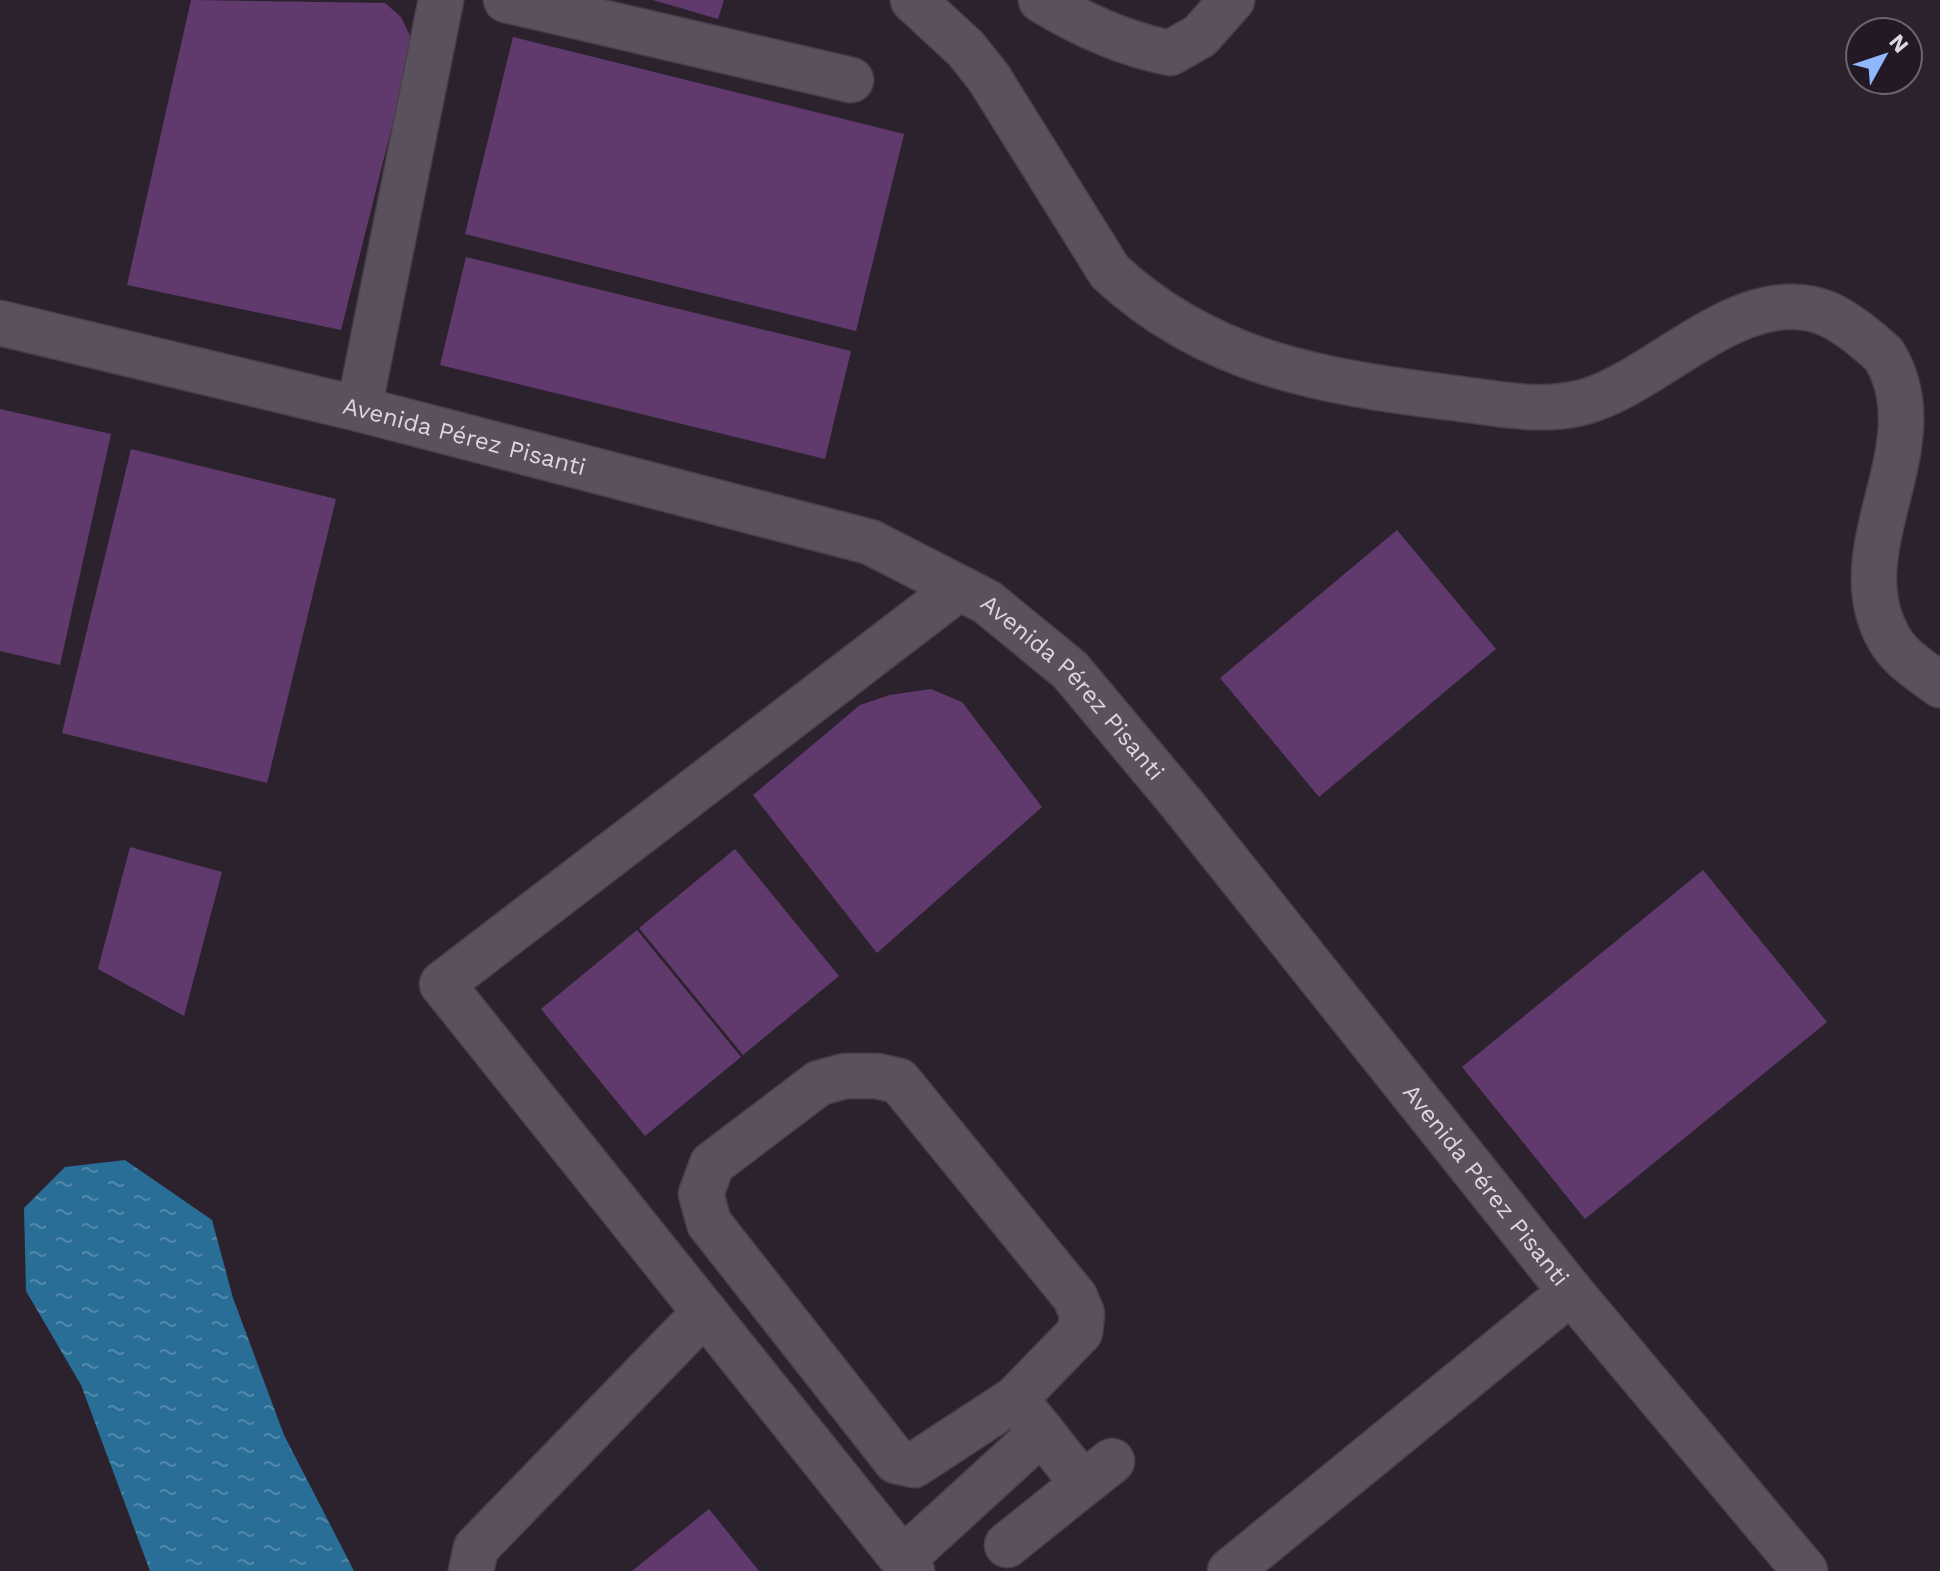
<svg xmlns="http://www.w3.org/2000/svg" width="1940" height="1571" font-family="'Work Sans',sans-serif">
	<defs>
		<pattern id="water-ripples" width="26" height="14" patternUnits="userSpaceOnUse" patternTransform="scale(2)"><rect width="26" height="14" fill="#296e97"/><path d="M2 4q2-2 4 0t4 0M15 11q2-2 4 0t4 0" fill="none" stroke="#5289aa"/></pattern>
	</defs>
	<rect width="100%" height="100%" fill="#2c222e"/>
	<path fill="url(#water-ripples)" d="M125 1160 212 1220 233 1298 284 1435 354 1571H150L81 1385 26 1291 24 1208 65 1167Z"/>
	<path fill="#603a6d" d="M191 0 385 3 401 17 413 42 341 330 127 285Z
		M653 0H724L718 19Z
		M513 37 904 134 856 331 465 234Z
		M466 257 851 351 825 459 440 365Z
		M0 409 111 434 60 665 0 651Z
		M131 449 336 499 267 783 62 733Z
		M1397 530 1496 649 1319 797 1220 678Z
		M931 689 962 702 1042 807 877 953 753 795 860 705 890 695Z
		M130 847 222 872 184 1016 98 969Z
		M735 849 839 976 743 1055 639 928Z
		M1703 870 1827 1022 1585 1219 1462 1067Z
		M637 930 741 1057 645 1136 541 1009Z
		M709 1509 759 1571H632Z"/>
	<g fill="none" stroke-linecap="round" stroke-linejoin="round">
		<g stroke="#48414a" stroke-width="47">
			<g id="minor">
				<path d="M506 0 851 80"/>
				<path d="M913 0 966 49 989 78 1110 272C1209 364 1324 382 1453 398 1496 403 1537 413 1580 403 1657 385 1744 276 1830 315 1850 325 1868 340 1884 355 1940 446 1836 550 1890 640 1901 659 1923 672 1940 685"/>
				<path d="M1041 0C1082 25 1124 44 1170 53L1200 36 1232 0"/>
				<path id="s1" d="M0 323 359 409 870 542 987 602 1070 670 1182 804 1571 1292 1805 1571"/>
				<path d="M359 409 441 0"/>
				<path d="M845 1076H877L899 1081 1075 1297 1082 1314 1080 1332 1015 1399 914 1465 896 1461 709 1223 701 1194 712 1164 819 1083Z"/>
				<path d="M1083 1484 1112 1461"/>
				<path d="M1007 1545 1083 1484 1042 1432"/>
				<path d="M903 1559 1042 1432 1015 1399"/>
				<path d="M471 1571 476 1548 705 1312"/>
				<path d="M912 1571 442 984 959 588"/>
				<path d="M1230 1571 1571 1292"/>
			</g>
		</g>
		<use href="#minor" stroke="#5b505e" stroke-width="44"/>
	</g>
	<g text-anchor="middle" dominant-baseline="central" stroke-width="7" stroke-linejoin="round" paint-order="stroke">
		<g font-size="24" fill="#dcd6de" stroke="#221925">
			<text stroke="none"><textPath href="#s1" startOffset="478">Avenida Pérez Pisanti</textPath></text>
			<text stroke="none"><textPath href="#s1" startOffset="1150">Avenida Pérez Pisanti</textPath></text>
			<text stroke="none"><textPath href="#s1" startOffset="1798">Avenida Pérez Pisanti</textPath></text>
		</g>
	</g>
	<g transform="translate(1884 56) rotate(50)"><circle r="38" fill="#221925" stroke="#6c656f" stroke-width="2"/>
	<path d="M0-6L14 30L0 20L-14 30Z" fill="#8fb8fd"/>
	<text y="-12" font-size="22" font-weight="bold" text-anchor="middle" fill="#dcd6de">N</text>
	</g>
</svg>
